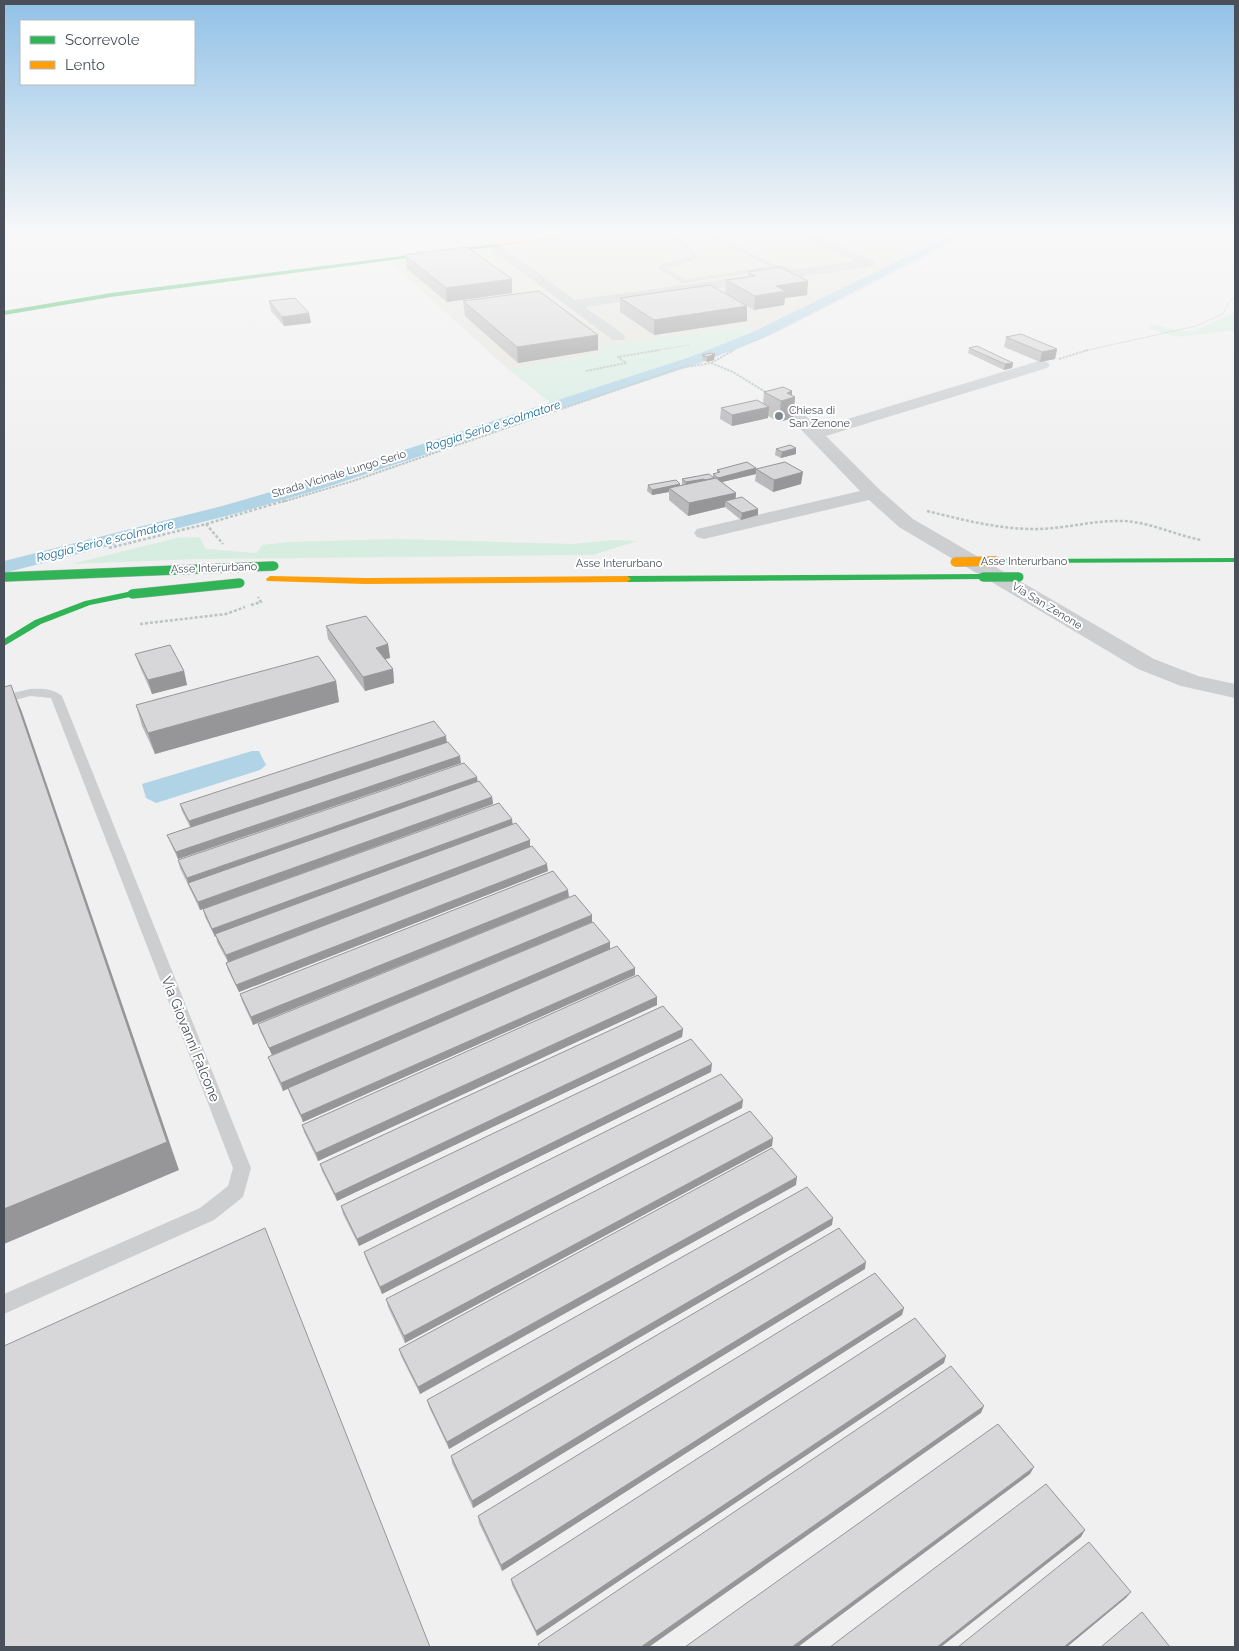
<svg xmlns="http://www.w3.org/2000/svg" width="1239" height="1651" font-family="Raleway,sans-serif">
	<rect width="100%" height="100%" fill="#f0f0f0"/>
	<path fill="#e5e4de" d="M603 233H954L754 332 743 326 598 347 607 353 508 369 390 262Z"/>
	<path fill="#d7ede2" d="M1233 313H1235V330L1232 331 1175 337 1149 328 1150 325C1164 326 1182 333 1194 331Z
		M743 326 754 332 689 358 551 403 508 369 606 353 598 347Z
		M199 537 206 549 257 553 262 545 289 542 396 539 572 544 615 540 637 541 593 555 197 559 71 564 177 538Z"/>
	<path fill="#b0d4e6" d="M252 751H259L266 765 260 770 156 803 146 798 142 784Z"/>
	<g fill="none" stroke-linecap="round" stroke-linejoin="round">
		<path fill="#b0d4e6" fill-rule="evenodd" d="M955 233H968L763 338 700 363 321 489 234 514 4 573V561L222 506 309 481 690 357 753 332Z"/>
		<path stroke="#bac4c2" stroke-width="1" stroke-dasharray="2 1" stroke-linecap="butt" d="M652 351 689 345
			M731 351 774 333 971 233
			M1084 351 1196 326 1223 314 1229 302 1235 297"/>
		<path stroke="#bac4c2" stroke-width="2" stroke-dasharray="2.5 1" stroke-linecap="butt" d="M1059 359 1088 350
			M711 363 733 372 767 393
			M586 371 626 363 618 357 659 350
			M282 502 353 481 680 368 711 363 734 350"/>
		<path stroke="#bac4c2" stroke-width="2.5" stroke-dasharray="3 2" stroke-linecap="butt" d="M927 511C964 520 1001 530 1040 529 1068 528 1095 520 1123 521 1150 522 1175 535 1201 540
			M206 524 223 544
			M109 548 206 524 287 500
			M251 605 261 602 258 597
			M140 624 226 614 245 607"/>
		<path fill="#ccced0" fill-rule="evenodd" d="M661 233C675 232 689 246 698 256L695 260 665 268 685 280 769 266 703 233H710L776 265H783L802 273 799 275 780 268 682 283 658 268 662 264 692 256 682 246Z
			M30 689C41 688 54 689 62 696L251 1168 243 1197 214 1220 4 1314V1294L200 1208 228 1186 233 1168 51 698 30 696 4 703V695Z"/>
		<path fill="#ccced0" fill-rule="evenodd" d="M795 233H810L873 260 875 263 869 267 585 307 623 334 625 337 623 340H613L487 246 489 243H497L575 300 855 261Z
			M1042 360 1047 362 1050 365 1047 368 826 436 880 490 913 519 1154 659 1198 676 1235 684V698L1181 686 1138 669 899 527 869 500 704 539 697 537 694 533 697 529 860 491 786 414 784 411 786 408H798L818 428Z"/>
		<path fill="#30b455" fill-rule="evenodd" d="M497 244 499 246 111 297 4 315V311L111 293Z
			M1235 558V562L996 563 992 561 996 559Z
			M983 574 986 575V579L627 582 623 579 627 576Z
			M132 591 135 592V596L90 605 41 624 4 646V639L35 620 85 601Z"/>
		<path fill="#ff9f0a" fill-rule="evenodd" d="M578 233H589L497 246 495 245Z
			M270 576 365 578 627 576 631 579 627 582 365 584 267 581 266 579Z"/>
		<g stroke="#b5b8be" stroke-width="10" stroke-linecap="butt">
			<path id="fast-bridge" d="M4 577 274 566
				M983 577H1019
				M132 594 240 583"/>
		</g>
		<g stroke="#b5b8be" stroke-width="10" stroke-linecap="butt">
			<path id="slow-bridge" d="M955 562 996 561"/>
		</g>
		<use href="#fast-bridge" stroke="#30b455" stroke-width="9"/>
		<use href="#slow-bridge" stroke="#ff9f0a" stroke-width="9"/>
	</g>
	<path fill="#b9b9bb" d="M405 255 512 293 447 302 407 269Z
		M748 272 808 281 807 295 785 298 784 305 754 310 744 304 747 306V321L654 335 620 312V298L725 293 726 280 748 277Z
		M269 301 309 313 311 323 284 326 271 311Z
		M463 301 598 350 518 363 465 316Z
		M1006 337 1057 349 1055 359 1040 362 1004 347Z
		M969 348 1013 363 1012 368 1004 370 968 353Z
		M702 355 714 360 707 362 702 360Z
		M792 391V395L795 397 793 418 779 422 768 416V418L732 426 720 419 721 408 763 404 764 392Z
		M776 449 796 454 781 458 775 455Z
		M756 469 801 484 773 492 755 481 756 474 722 482 736 493 735 499 758 515 741 520 725 507 688 516 669 500V492L652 495 647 491 648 485H682V479L713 477V474L717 473V470Z
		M326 626 388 644 390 658 385 659 393 669 394 683 365 691 328 639Z
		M135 654 184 671 187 685 152 694 140 667Z
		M336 681 339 702 155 754 142 726 136 705Z
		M447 742 461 763 178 859 170 842 167 835 190 827 182 811 180 804Z
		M477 777V782L492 797 493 804 200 910 180 868 178 860Z
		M513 824 530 840V847L548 871 239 992 228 970 226 963 228 962 217 942 216 936 215 937 205 917 203 909Z
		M569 897 253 1025 242 1001 240 994Z
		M592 915V922L272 1055 260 1031 258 1024Z
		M610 942V949L635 975 303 1122 290 1095 288 1088 283 1091 271 1065 268 1057Z
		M657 997V1005L318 1161 304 1132 302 1125Z
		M683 1029 682 1037 337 1201 322 1171 320 1164Z
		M711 1072 359 1246 343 1214 341 1206Z
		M742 1108 382 1294 366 1259 364 1252Z
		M772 1146 405 1343 388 1307 386 1299Z
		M796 1185 420 1394 401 1356 399 1349Z
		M832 1225 449 1449 429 1407 427 1400Z
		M865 1269 473 1508 452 1463 451 1456Z
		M902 1315 502 1571 479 1523 478 1516Z
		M944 1363 537 1636 512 1585 511 1579Z"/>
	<path fill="#969698" d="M512 279V293L447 302 446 288Z
		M808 281 807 295 785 298 784 305 754 310 755 296 776 286Z
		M747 306V321L654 335V320Z
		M309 313 311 323 284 326 282 317Z
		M598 335V350L518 363 517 347Z
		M1057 349 1055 359 1040 362 1042 352Z
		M715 354 714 360 707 362V357Z
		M1013 363 1012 368 1004 370 1005 364Z
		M792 391V398L795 397 793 418 779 422 781 401 787 393Z
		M769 407 768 418 732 426V415Z
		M796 448V454L781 458 782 452Z
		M756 468V474L718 483V478Z
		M803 472 801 484 773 492 774 480Z
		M704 479 703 485 685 488 686 482Z
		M680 484V490L669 488V492L652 495V490Z
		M736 493 735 505 725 501V507L688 516 689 503Z
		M758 509V515L741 520 742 513Z
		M388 644 390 658 378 661 376 648Z
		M393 669 394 683 365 691 363 677Z
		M184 671 187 685 152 694 148 680Z
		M336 681 339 702 155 754 148 733Z
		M11 685 22 712 179 1170 4 1244Z
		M446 736 447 743 191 828 189 821Z
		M460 756 461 763 178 859 176 852Z
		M477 777 478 784 189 886 187 878Z
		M492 797 493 804 200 910 198 902Z
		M512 819 513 826 215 934 216 936 215 937 212 929Z
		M530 840V847L228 962 226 955Z
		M547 864 548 871 239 992 236 985Z
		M568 890 569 897 253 1025 251 1017Z
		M592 915V922L272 1055 269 1048Z
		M610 942V950L283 1091 281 1083Z
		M635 968V975L303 1122 301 1115Z
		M657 997V1005L318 1161 316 1153Z
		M683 1029 682 1037 337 1201 335 1194Z
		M712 1064 711 1072 359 1246 357 1239Z
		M743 1100 742 1108 382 1294 380 1287Z
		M773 1138 772 1146 405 1343 404 1336Z
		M797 1177 796 1185 420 1394 418 1387Z
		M833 1218 832 1225 449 1449 447 1442Z
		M866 1262 865 1269 473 1508 472 1501Z
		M904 1308 902 1315 502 1571 501 1565Z
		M946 1356 944 1363 537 1636 536 1631Z
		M984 1406 981 1413 649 1647H641Z
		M1034 1467 1030 1474 798 1647H792Z
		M1085 1530 1081 1537 941 1647H937Z
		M1131 1592 1126 1598 1067 1647H1064Z"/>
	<path fill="#d7d7d9" stroke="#969698" d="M467 247 512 279 446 288 405 255Z
		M780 267 808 281 776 286 785 291 755 296 726 280 755 276 748 272Z
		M710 285 747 306 654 320 620 298Z
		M539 291 598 335 517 347 463 301Z
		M295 298 309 313 282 317 269 301Z
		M1021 334 1057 349 1042 352 1006 337Z
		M977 346 1013 363 1005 364 969 348Z
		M710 353 715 354 707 357 702 355Z
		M783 387 792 391 787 393 795 397 781 401 764 392Z
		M757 400 769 407 732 415 721 408Z
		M790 445 796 448 782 452 776 449Z
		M747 462 756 468 718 478 713 474 720 472 717 470Z
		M785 462 803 472 774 480 756 469Z
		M709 474 714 478 705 480 704 479 686 482 682 479Z
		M716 478 736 493 689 503 669 488Z
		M676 480 680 484 652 490 648 485Z
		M742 497 758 509 742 513 725 501Z
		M366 616 388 644 376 648 393 669 363 677 326 626Z
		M170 645 184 671 148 680 135 654Z
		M318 656 336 681 148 733 136 705Z
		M11 685 167 1142 4 1209V687Z
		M434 721 446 736 189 821 180 804Z
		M448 742 460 756 176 852 167 835Z
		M464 763 477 777 187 878 178 860Z
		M479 781 492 797 198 902 188 883Z
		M499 803 512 819 212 929 203 909Z
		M516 823 530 840 226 955 215 934Z
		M532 846 547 864 236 985 226 963Z
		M553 871 568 890 251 1017 240 994Z
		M575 895 592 915 269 1048 258 1024Z
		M593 922 610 942 281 1083 268 1057Z
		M617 946 635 968 301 1115 288 1088Z
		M638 975 657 997 316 1153 302 1125Z
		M663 1006 683 1029 335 1194 320 1164Z
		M691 1039 712 1064 357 1239 341 1206Z
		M721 1074 743 1100 380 1287 364 1252Z
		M750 1111 773 1138 404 1336 386 1299Z
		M772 1148 797 1177 418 1387 399 1349Z
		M807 1187 833 1218 447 1442 427 1400Z
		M265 1228 430 1647H4V1346Z
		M839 1228 866 1262 472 1501 451 1456Z
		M875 1273 904 1308 501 1565 478 1516Z
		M915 1318 946 1356 536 1631 511 1579Z
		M951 1366 984 1406 641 1647H540L538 1644Z
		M998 1424 1034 1467 792 1647H685Z
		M1046 1484 1085 1530 937 1647H830Z
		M1089 1542 1131 1592 1064 1647H958Z
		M1142 1612 1170 1647H1101Z"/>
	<linearGradient id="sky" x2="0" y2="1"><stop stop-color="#91c1e7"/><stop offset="0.5" stop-color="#f8f8f8"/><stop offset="1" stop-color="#f8f8f8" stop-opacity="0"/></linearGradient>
	<rect width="1239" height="464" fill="url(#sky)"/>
	<circle fill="#83888e" stroke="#fff" stroke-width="2" cx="779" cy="416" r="5"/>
	<g text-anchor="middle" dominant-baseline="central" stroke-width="4" stroke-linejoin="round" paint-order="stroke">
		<g font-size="11" fill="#49505a" stroke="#fff" text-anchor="start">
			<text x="789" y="410">Chiesa di<tspan x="789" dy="13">San Zenone</tspan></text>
		</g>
		<g font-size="11" fill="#49505a" stroke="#fff">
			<text transform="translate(339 474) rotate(-17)">Strada Vicinale Lungo Serio</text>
			<text x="1024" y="561">Asse Interurbano</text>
			<text x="619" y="563">Asse Interurbano</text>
			<text transform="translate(214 568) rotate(-2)">Asse Interurbano</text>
			<text transform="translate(1047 606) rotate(31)">Via San Zenone</text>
		</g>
		<g font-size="12" font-style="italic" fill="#1c6f99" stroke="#fff">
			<text transform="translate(493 426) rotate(-18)">Roggia Serio e scolmatore</text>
			<text transform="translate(105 541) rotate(-14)">Roggia Serio e scolmatore</text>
		</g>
		<g font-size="14" fill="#49505a" stroke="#fff">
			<text transform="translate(191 1039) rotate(68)">Via Giovanni Falcone</text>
		</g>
	</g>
	<rect width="1239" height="1651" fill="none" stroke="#49505a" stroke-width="10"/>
	<rect x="20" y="20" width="175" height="65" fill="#ffffff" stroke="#b6b9bd"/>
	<rect x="30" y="36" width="25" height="8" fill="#30b455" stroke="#b6b9bd"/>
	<text x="65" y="45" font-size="15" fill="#49505a">Scorrevole</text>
	<rect x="30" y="61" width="25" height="8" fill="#ff9f0a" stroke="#b6b9bd"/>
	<text x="65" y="70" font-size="15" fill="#49505a">Lento</text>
</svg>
